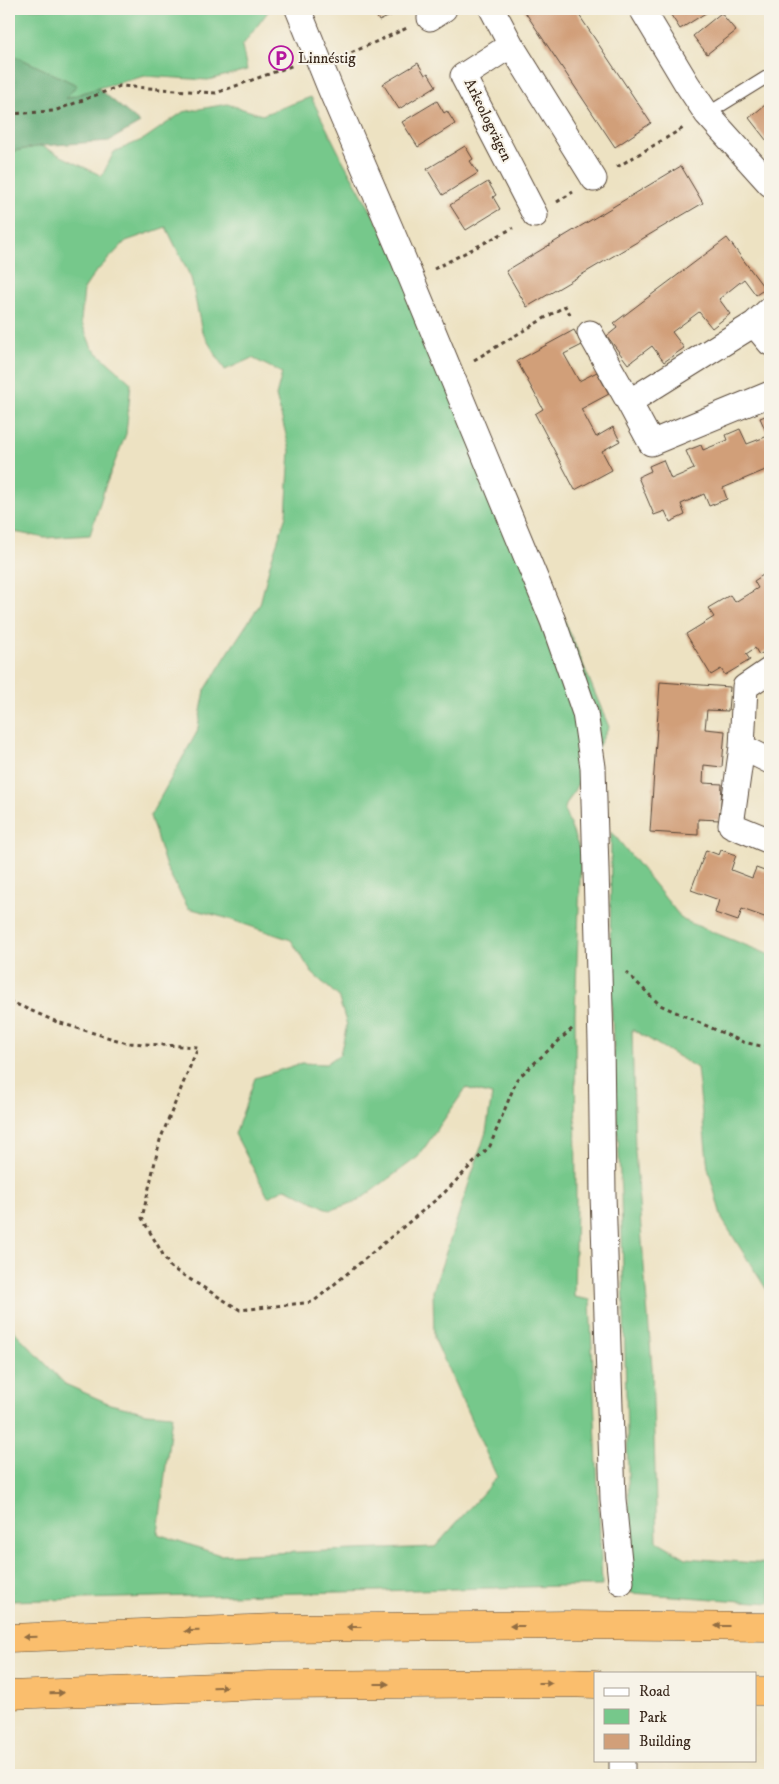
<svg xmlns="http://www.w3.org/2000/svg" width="779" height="1784" font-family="'IM FELL DW Pica',serif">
	<rect width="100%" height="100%" fill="#f7f3e8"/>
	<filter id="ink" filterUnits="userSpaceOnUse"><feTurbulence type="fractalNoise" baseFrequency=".02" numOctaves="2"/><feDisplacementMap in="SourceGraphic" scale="10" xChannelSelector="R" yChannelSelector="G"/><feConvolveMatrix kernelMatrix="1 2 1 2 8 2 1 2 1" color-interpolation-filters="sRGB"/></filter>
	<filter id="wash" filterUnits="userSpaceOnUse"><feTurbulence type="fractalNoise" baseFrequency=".0096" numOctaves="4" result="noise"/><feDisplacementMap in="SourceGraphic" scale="20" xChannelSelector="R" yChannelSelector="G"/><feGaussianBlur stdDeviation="1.12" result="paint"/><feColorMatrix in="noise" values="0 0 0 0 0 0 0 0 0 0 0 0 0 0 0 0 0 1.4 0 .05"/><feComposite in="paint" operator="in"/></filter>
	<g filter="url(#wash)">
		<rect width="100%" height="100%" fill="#ede2c2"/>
		<path fill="#76c88b" stroke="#587954" d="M9 9H270L242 46 247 70 208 80 145 76 98 88 64 99 76 85 9 53Z
			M311 97 342 159 462 373 609 727 564 809 581 853 575 1014 576 1204 574 1297 590 1300 602 1586H562L9 1601V1323L17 1334 65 1384 110 1404 147 1413 172 1415 158 1534 220 1555 435 1547 497 1477 434 1338 433 1291 486 1132 492 1095 466 1088 418 1157 358 1201 330 1210 286 1188 268 1197 235 1134 255 1078 302 1063 326 1064 340 1054 347 1025 338 996 312 973 291 940 226 918 188 908 166 867 150 816 197 732 205 690 228 653 260 604 270 564 286 516 290 450 276 396 282 373 252 358 225 370 202 332 191 278 166 227 126 241 94 274 84 289 81 321 92 348 131 383 126 434 105 487 90 535 45 538 9 531V152L41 146 102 176 114 152 144 139 183 112 227 104 262 115Z
			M611 831 683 920 770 955V1295L722 1219 708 1168 697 1068 632 1029 635 1152 652 1367 657 1541 686 1558 770 1564V1603L631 1593 621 1195 610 979Z"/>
		<path fill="#60ac77" stroke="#4e6b4a" d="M9 53 77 85 65 99 98 88 140 123 109 141 41 146 9 152Z"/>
		<g id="blocks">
			<path fill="#d19f79" d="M373 9H406L379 21Z
				M523 9H575L651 123 615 147Z
				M667 9H712L680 29Z
				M721 13 736 31 707 54 693 36Z
				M418 63 425 75 428 73 436 86 399 109 383 84Z
				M437 101 444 113 447 111 455 124 418 147 402 122Z
				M770 101V145L749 118Z
				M465 146 473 159 470 161 478 173 443 195 427 169Z
				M681 166 703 203 527 307 506 271Z
				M488 182 496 195 493 197 500 209 466 230 450 205Z
				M727 238 765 289 756 295 744 279 719 299 730 314 712 328 699 312 672 332 684 348 664 362 652 346 628 364 607 336 617 328 614 323Z
				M574 330 582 345 564 354 579 381 597 372 609 394 581 409 596 437 613 427 620 441 602 451 612 470 575 490 535 414 543 409 517 361Z
				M770 414V468L723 488 727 499 709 506 704 494 681 504 685 515 670 522 665 511 654 515 638 477 651 471 649 466 663 460 671 479 694 469 686 451 701 445 703 450 728 440 726 435 740 429 747 444 768 436 760 418Z
				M766 573 770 580V648L759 655 755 648 746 654 750 660 725 675 721 669 711 675 686 634 714 617 708 608 730 595 735 602 758 588 754 581Z
				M660 682 730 687 728 711 707 710 705 729 725 731 722 767 704 765 703 783 722 784 720 820 698 819V835L650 832Z
				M706 850 719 855 721 850 736 855 731 870 752 878 756 868 770 873V919L742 909 738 921 715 913 719 900 691 890Z"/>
		</g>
	</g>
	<g filter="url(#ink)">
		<use href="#blocks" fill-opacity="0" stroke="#564637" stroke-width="1"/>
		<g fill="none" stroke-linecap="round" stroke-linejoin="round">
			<g stroke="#564637" stroke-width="14">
				<path id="service" d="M707 114 770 75"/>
			</g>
			<g stroke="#564637" stroke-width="27">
				<path id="minor" d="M298 9 330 88 400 251 553 621 585 713 593 767 601 1042 603 1194 613 1499 621 1582
					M492 9 511 45 594 179
					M642 9 687 84 707 114 770 184
					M430 18 444 9
					M511 45 463 76 535 215
					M770 309 754 324 629 402 651 443 770 394
					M754 324 770 343
					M590 333 629 402
					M770 670 745 687 742 747 731 825 770 841
					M742 747 770 761
					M622 1760V1775"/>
			</g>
			<g stroke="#564637" stroke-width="29">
				<path id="motorway" d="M9 1638 276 1628 566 1625 770 1627
					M755 1691H770
					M9 1695 270 1685 563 1683 595 1684"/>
			</g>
			<path stroke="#564637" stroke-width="3" stroke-dasharray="4 4" stroke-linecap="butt" d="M344 56 407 28
				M9 114 54 111 120 86 216 93 294 65
				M617 167 685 127
				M557 202 573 192
				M434 269 513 228
				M474 360 565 306 572 317
				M626 972 660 1005 743 1042 770 1048
				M9 1001 57 1022 127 1043 198 1047 160 1140 142 1218 170 1267 240 1310 313 1302 444 1193 490 1146 517 1079 574 1027"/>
			<use href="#service" stroke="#fff" stroke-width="12"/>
			<use href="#minor" stroke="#fff" stroke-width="25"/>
			<use href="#motorway" stroke="#fabe6d" stroke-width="28"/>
		</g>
		<defs><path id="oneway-solid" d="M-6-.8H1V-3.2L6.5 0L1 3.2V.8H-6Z" transform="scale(1.25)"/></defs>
		<g fill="#916d42">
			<use href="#oneway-solid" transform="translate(517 1626) rotate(180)"/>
			<use href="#oneway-solid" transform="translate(722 1626) rotate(-180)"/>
			<use href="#oneway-solid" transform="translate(354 1627) rotate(180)"/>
			<use href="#oneway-solid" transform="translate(192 1631) rotate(178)"/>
			<use href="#oneway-solid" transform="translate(30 1637) rotate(178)"/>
			<use href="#oneway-solid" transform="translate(545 1683)"/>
			<use href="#oneway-solid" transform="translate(382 1684)"/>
			<use href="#oneway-solid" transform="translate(220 1687) rotate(-2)"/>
			<use href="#oneway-solid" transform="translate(57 1693) rotate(-2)"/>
		</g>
	</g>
	<defs>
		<g id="parking-ring" transform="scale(1.25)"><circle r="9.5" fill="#f7f3e8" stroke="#b5179e" stroke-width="1.5"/><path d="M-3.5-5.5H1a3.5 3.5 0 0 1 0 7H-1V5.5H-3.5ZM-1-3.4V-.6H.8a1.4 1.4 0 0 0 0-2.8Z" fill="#b5179e"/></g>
	</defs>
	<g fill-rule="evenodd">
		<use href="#parking-ring" x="281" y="58"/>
	</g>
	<g text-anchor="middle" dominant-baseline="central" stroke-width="4" stroke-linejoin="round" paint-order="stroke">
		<g font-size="15" fill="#3b2a1e" stroke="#f7f3e8" text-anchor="start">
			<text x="298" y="58">Linnéstig</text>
		</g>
		<g font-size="15" fill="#3b2a1e" stroke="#f7f3e8">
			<text transform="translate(488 120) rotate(64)">Arkeologvägen</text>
		</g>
	</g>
	<rect width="779" height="1784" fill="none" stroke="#f7f3e8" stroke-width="30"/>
	<rect x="594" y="1672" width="162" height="90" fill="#f7f3e8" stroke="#aca397"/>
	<rect x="604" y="1688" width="25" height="8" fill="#ffffff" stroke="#aca397"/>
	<text x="639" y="1696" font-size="15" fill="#3b2a1e">Road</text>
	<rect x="604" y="1709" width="25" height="15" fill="#76c88b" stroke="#aca397"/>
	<text x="639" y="1722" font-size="15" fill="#3b2a1e">Park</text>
	<rect x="604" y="1734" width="25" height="15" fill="#d19f79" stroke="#aca397"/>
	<text x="639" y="1746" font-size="15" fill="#3b2a1e">Building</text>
</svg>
